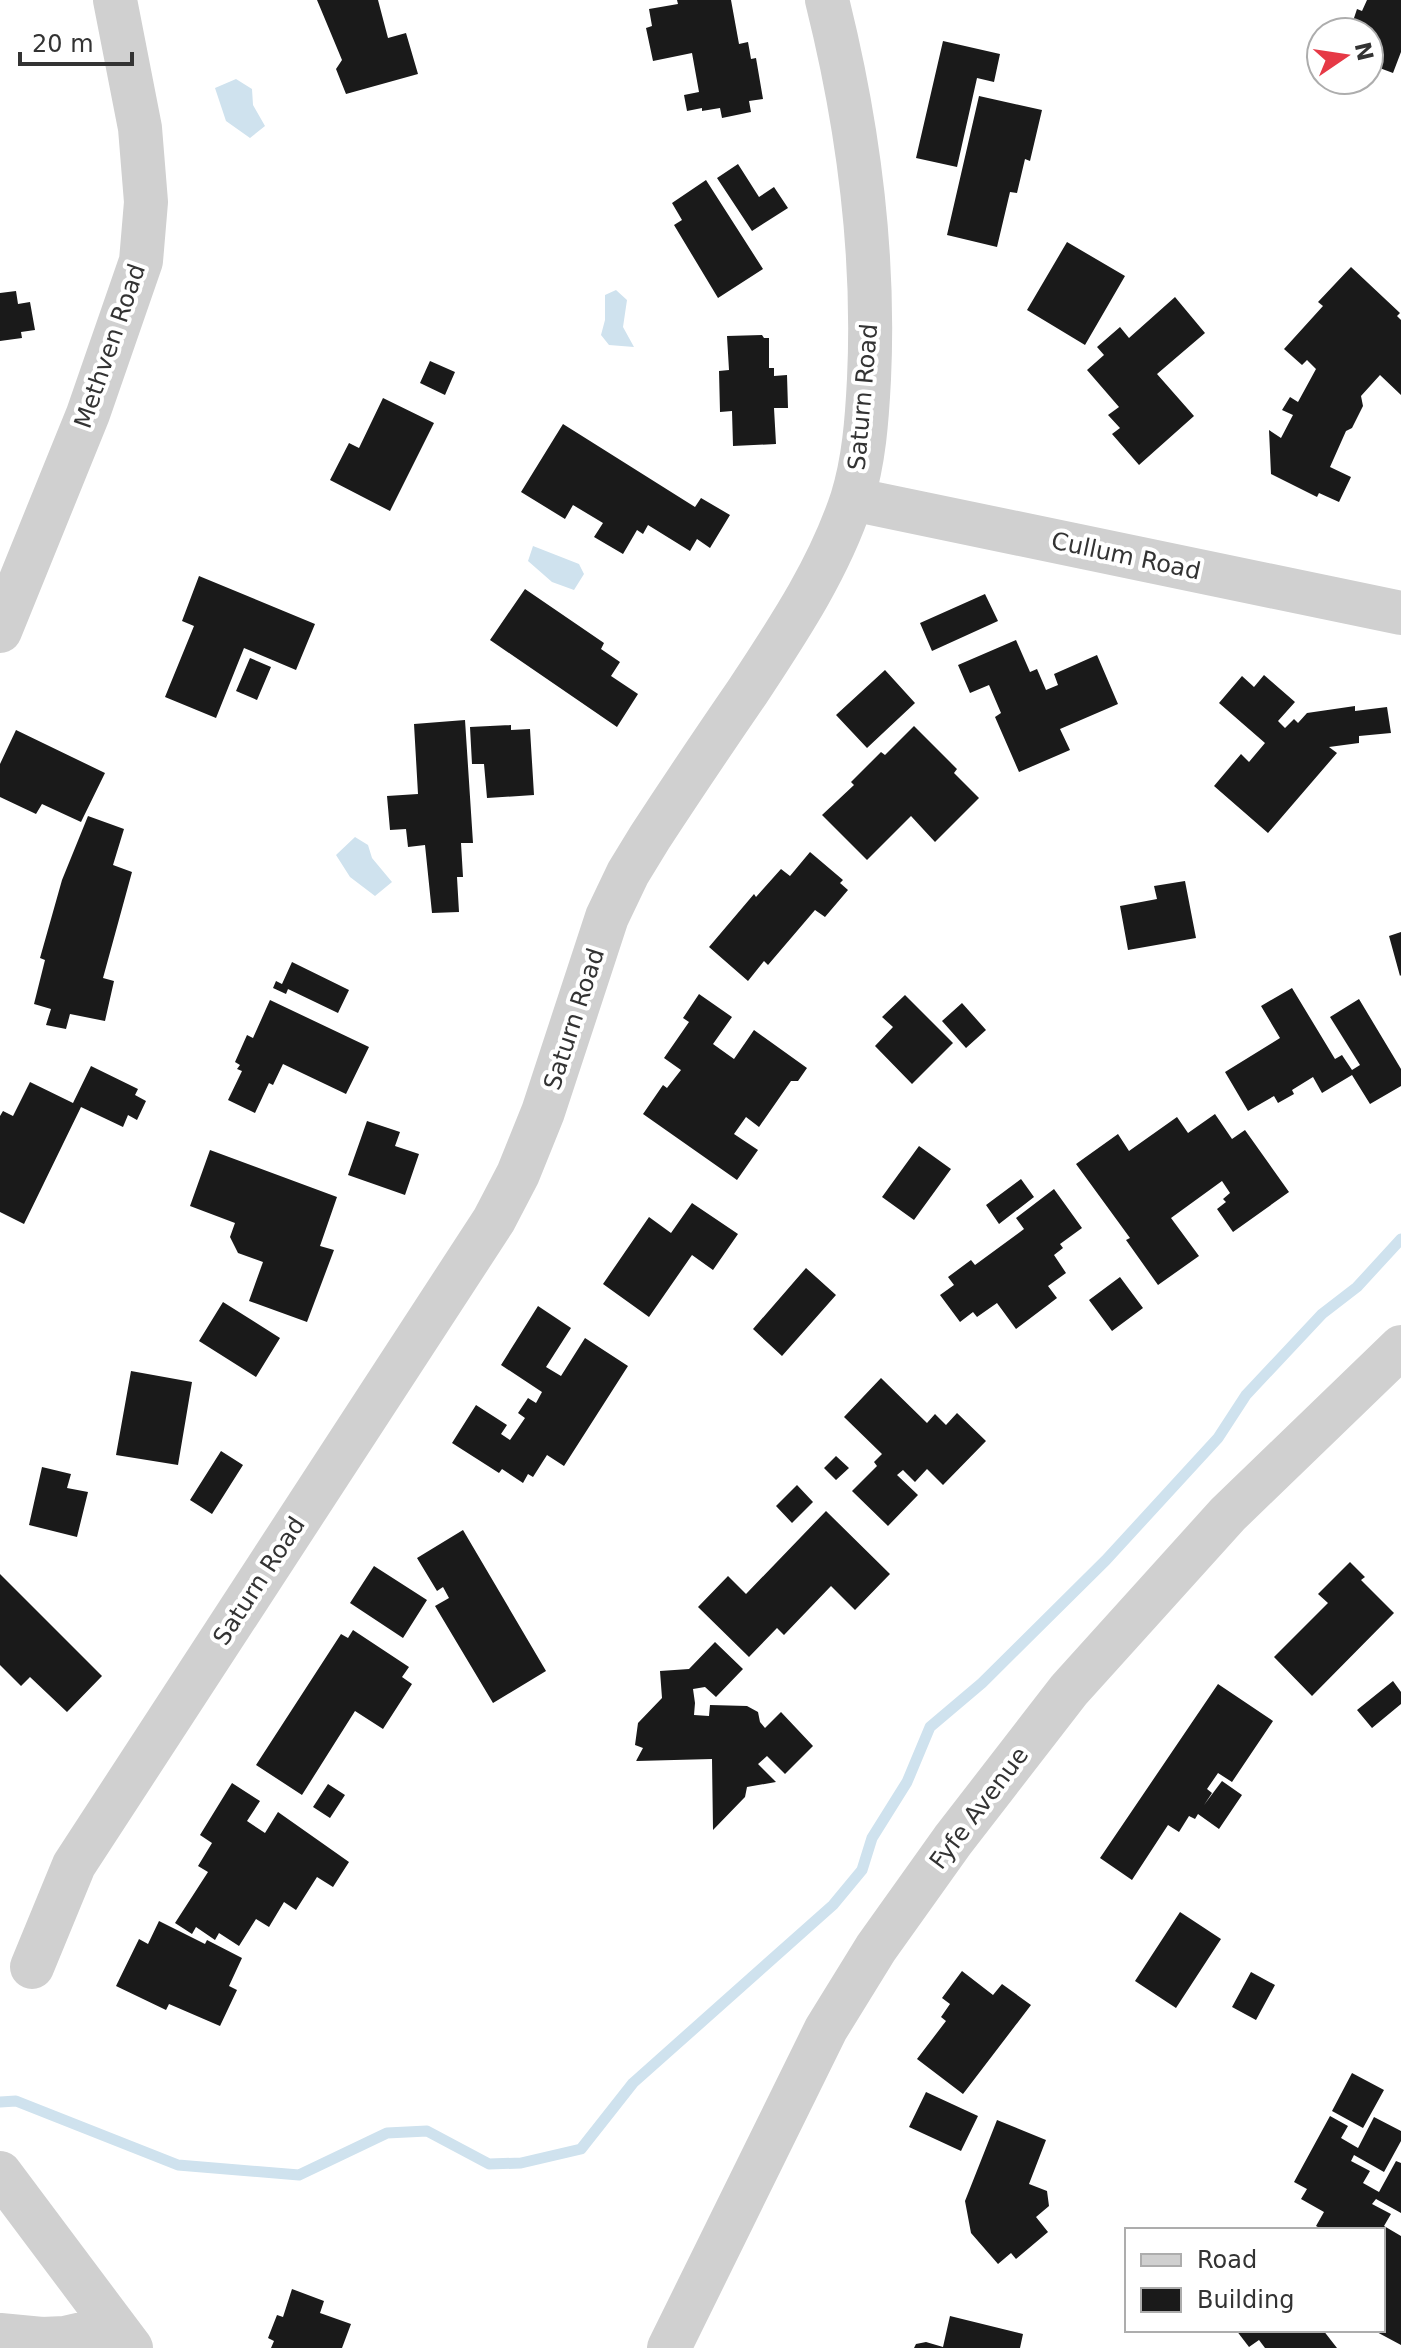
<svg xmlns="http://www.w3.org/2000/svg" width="1401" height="2348" font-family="'DejaVu Sans',sans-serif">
	<rect width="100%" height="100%" fill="#fff"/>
	<path fill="#cfe2ee" d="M236 79 252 89 253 105 265 126 250 138 226 121 215 88Z
		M616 290 627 300 623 327 634 347 609 345 601 335 605 320V295Z
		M533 546 579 564 584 574 574 590 552 582 528 561Z
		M355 837 368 845 372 858 392 882 375 896 350 877 336 855Z"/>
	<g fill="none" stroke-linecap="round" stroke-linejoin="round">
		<path stroke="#cfe2ee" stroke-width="11" d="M0 2102 16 2101 178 2165 299 2175 387 2133 427 2131 489 2164 521 2163 581 2149 633 2083 833 1905 862 1870 872 1838 907 1782 930 1727 982 1683 1106 1560 1218 1438 1246 1395 1322 1314 1357 1287 1401 1239"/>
	</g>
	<path fill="#1a1a1a" d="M317 0H378L388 38 406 33 418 74 346 94 336 69 342 60Z
		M677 0H731L739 44 748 42 751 59 756 58 763 99 749 101 751 112 722 118 720 108 702 111V108L687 111 684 95 699 92 692 53 653 61 646 28 652 26 649 9 678 4Z
		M1367 0H1401V52L1393 73 1369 64 1375 41 1369 39V32H1353L1357 23 1353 21 1357 9 1362 11Z
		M943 41 1000 54 994 82 977 78 957 167 916 158Z
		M979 96 1042 110 1030 161 1025 159 1017 193 1010 192 997 247 947 235Z
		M738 164 759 197 774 187 788 208 752 231 717 178Z
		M706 180 763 269 718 298 674 225 682 220 672 203Z
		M1067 242 1125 276 1085 345 1027 310Z
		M1351 267 1400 313 1397 316 1401 320V395L1380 375 1361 396 1363 406 1352 428 1346 431 1330 467 1351 477 1339 502 1319 493 1317 497 1271 474 1269 430 1281 438 1293 415 1282 410 1290 397 1298 402 1316 369 1307 360 1302 365 1284 349 1323 306 1318 302Z
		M16 291 18 304 30 302 35 330 21 332 22 338 0 341V293Z
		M1175 297 1205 333 1157 374 1194 416 1139 465 1112 434 1120 428 1108 415 1119 407 1087 370 1104 355 1097 347 1120 327 1129 338Z
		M762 335 764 338H769V368H774V376L787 375 788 408H774L776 444 733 446 732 411 720 412 719 371 729 370 727 336Z
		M430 361 455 372 445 395 420 383Z
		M383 398 434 423 390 511 330 480 349 443 359 448Z
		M563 424 695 507 701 498 730 515 710 548 697 539 690 551 648 525 643 534 637 530 623 554 594 537 603 523 573 505 565 519 521 492Z
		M199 576 315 624 296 670 244 648 216 718 165 697 194 626 182 621Z
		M525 589 604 643 601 649 620 662 611 676 638 694 617 727 490 640Z
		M985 594 998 621 932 651 920 623Z
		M1016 640 1030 672 1037 669 1046 690 1058 685 1054 674 1097 655 1118 704 1060 729 1070 750 1019 772 995 717 1001 713 989 685 970 693 958 665Z
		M250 658 271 667 257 700 236 691Z
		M885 670 915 703 867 748 836 715Z
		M1264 675 1295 702 1278 721 1285 728 1294 719 1298 723 1307 713 1355 706V711L1387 707 1391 733 1359 736V743L1329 747 1337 753 1268 833 1214 786 1241 754 1249 762 1265 743 1219 703 1242 676 1254 687Z
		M465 720 473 843H461L463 877H457L459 912 432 913 425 845 408 847 406 829 390 830 387 796 418 794 414 724Z
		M511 725V730L530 729 534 795 487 798 484 764H472L470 727Z
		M914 726 957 769 954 773 979 798 935 842 911 816 867 860 822 815 854 785 851 782 881 752 885 755Z
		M16 730 105 773 81 822 42 804 36 814 0 797V764Z
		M88 816 124 829 113 865 132 872 103 978 114 981 105 1021 70 1014 66 1029 46 1025 51 1009 34 1004 45 960 40 958 62 880Z
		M810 852 843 880 840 883 848 890 825 917 815 910 768 965 764 961 748 981 709 947 754 894 756 897 781 869 790 876Z
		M1185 881 1196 938 1128 950 1120 906 1157 899 1154 886Z
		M1401 932V975L1400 976 1389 936Z
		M292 962 349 990 338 1013 288 989 286 994 273 988 276 981 282 984Z
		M1292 988 1335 1059 1342 1055 1352 1070 1360 1065 1330 1017 1359 999 1401 1069V1086L1370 1104 1352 1075 1322 1093 1313 1077 1292 1090 1294 1094 1278 1103 1274 1096 1248 1111 1225 1072 1280 1038 1261 1006Z
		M699 994 732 1017 713 1044 734 1059 754 1030 807 1068 798 1081H791L759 1127 746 1117 734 1134 758 1150 737 1180 643 1114 663 1085 667 1088 681 1070 664 1058 689 1022 683 1018Z
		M905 995 953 1043 912 1084 875 1046 893 1027 882 1017Z
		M270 1000 369 1047 346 1094 283 1064 273 1085 269 1083 255 1113 228 1100 242 1071 237 1069 240 1065 235 1062 247 1035 253 1038Z
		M962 1003 986 1030 966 1048 942 1021Z
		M91 1066 138 1089 135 1095 146 1101 137 1120 128 1115 123 1127 81 1107 24 1224 0 1212V1116L3 1111 13 1116 30 1082 73 1103Z
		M1215 1114 1232 1139 1245 1130 1289 1192 1233 1232 1217 1209 1226 1202 1223 1199 1230 1193 1222 1181 1171 1218 1199 1256 1158 1285 1126 1240 1130 1238 1076 1164 1118 1134 1129 1151 1177 1117 1188 1133Z
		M367 1121 400 1132 395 1146 419 1154 405 1195 348 1175Z
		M919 1146 951 1169 914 1220 882 1197Z
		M210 1150 337 1197 320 1246 334 1250 307 1322 249 1301 263 1262 238 1253 230 1237 235 1223 190 1206Z
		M1021 1179 1034 1197 999 1224 986 1205Z
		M1054 1189 1082 1228 1060 1244 1063 1248 1054 1255 1066 1273 1048 1286 1057 1298 1016 1329 997 1303 977 1317 973 1312 960 1322 940 1295 954 1285 948 1277 971 1260 975 1265 1024 1229 1016 1218Z
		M692 1203 738 1234 713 1270 692 1255 649 1317 603 1284 649 1217 671 1233Z
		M806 1268 836 1295 782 1356 753 1329Z
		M1120 1277 1143 1308 1112 1331 1089 1300Z
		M223 1302 280 1338 256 1377 199 1341Z
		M538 1306 571 1328 546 1367 561 1376 585 1338 628 1366 564 1466 547 1455 533 1477 528 1474 523 1483 502 1469 499 1473 452 1443 476 1405 507 1425 501 1434 510 1440 525 1418 518 1413 528 1398 536 1403 542 1392 501 1365Z
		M131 1371 192 1382 178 1465 116 1455Z
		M881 1378 927 1423 935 1414 946 1425 957 1413 986 1441 943 1485 927 1469 915 1482 903 1470 897 1475 918 1495 888 1526 852 1491 877 1466 874 1462 882 1454 844 1417Z
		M221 1451 243 1465 212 1514 190 1500Z
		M836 1456 849 1468 836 1480 824 1468Z
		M42 1467 71 1474 67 1488 88 1492 77 1537 29 1525Z
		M797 1485 813 1502 792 1523 776 1506Z
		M826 1511 890 1574 855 1610 831 1586 784 1635 777 1628 749 1657 698 1607 728 1576 746 1594Z
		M463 1530 546 1671 493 1703 435 1606 449 1598 443 1587 437 1591 417 1558Z
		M1350 1562 1365 1577 1361 1580 1394 1613 1312 1696 1274 1657 1328 1603 1318 1594Z
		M374 1566 427 1600 403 1638 350 1603Z
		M0 1574 102 1676 67 1712 30 1677 21 1686 0 1665Z
		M353 1630 409 1667 402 1677 412 1684 383 1729 355 1711 302 1795 256 1765 341 1634 348 1638Z
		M715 1642 743 1669 716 1697 705 1687 693 1689 695 1703 694 1715 709 1716 710 1705 747 1706 758 1712 760 1722 765 1728 781 1712 813 1746 785 1774 767 1756 758 1764 776 1782 747 1787 745 1797 713 1830 712 1759 636 1761 643 1748 635 1745 638 1723 662 1698 660 1671 689 1669Z
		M1393 1681 1401 1692V1704L1372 1728 1357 1710Z
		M1218 1684 1273 1721 1232 1782 1218 1773 1207 1789 1212 1793 1204 1805 1222 1781 1242 1795 1219 1829 1198 1814 1195 1819 1189 1816 1179 1832 1168 1825 1132 1880 1100 1858Z
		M232 1783 260 1801 247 1821 265 1833 278 1812 349 1862 333 1887 317 1877 296 1910 284 1902 269 1927 256 1919 239 1946 219 1933 215 1940 196 1927 192 1934 175 1923 208 1872 198 1866 212 1843 200 1835Z
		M328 1784 345 1795 330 1818 313 1807Z
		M1180 1912 1221 1939 1176 2008 1135 1981Z
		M159 1921 205 1944 207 1940 242 1958 229 1986 237 1990 220 2026 169 2004 166 2010 116 1986 139 1939 148 1944Z
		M962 1971 993 1995 1002 1984 1031 2005 963 2094 917 2059 946 2021 941 2017 950 2004 942 1998Z
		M1251 1972 1275 1985 1256 2020 1232 2007Z
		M1352 2073 1384 2090 1363 2128 1332 2111Z
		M926 2092 978 2116 961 2151 909 2127Z
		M1330 2116 1348 2126 1341 2138 1358 2148 1374 2117 1401 2131V2141L1384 2172 1354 2155 1351 2161 1370 2171 1363 2183 1379 2192 1396 2161 1401 2163V2213L1376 2199 1372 2204 1391 2214 1384 2226 1401 2236V2345L1373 2330H1383V2230H1323L1316 2226 1324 2212 1301 2199 1307 2189 1294 2182Z
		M997 2120 1046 2140 1029 2184 1047 2191 1049 2206 1036 2217 1048 2232 1016 2259 1011 2253 998 2264 971 2233 965 2201Z
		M292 2289 324 2301 320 2313 351 2324 342 2348H271L274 2341 268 2338 277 2315 283 2317Z
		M950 2316 1023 2334 1020 2348H914L916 2344 926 2342 943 2347Z
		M1236 2330H1323L1337 2348H1265L1259 2340 1249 2347Z"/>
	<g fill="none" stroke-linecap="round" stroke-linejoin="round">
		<path stroke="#d0d0d0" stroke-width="44" d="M852 499 1401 613
			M0 631 88 414 141 261 146 202 140 128 115 0
			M32 1967 74 1865 494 1220 518 1174 543 1112 607 917 628 873 650 837C682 788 715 739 748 691 788 630 829 569 852 499 864 461 867 419 869 379 875 251 858 124 827 0
			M0 2173 131 2348
			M0 2335 42 2339 65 2338 113 2327
			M669 2348 826 2029 876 1948 953 1840 1069 1690 1228 1514 1401 1347"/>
	</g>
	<g text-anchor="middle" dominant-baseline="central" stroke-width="8" stroke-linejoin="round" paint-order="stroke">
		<g font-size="24" fill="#333" stroke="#fff">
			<text transform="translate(110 346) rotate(-71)">Methven Road</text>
			<text transform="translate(863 397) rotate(-85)">Saturn Road</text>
			<text transform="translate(1126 556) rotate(12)">Cullum Road</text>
			<text transform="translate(574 1019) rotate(-72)">Saturn Road</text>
			<text transform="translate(259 1581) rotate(-57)">Saturn Road</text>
			<text transform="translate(979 1808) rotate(-53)">Fyfe Avenue</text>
		</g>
	</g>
	<rect x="1125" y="2228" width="260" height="104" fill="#ffffff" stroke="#adadad" stroke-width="2"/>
	<rect x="1141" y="2254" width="40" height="12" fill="#d0d0d0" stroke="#adadad" stroke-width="2"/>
	<text x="1197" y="2268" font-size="24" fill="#333333">Road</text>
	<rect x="1141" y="2288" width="40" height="24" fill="#1a1a1a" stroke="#adadad" stroke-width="2"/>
	<text x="1197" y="2308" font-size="24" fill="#333333">Building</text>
	<g transform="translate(1345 56) rotate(77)"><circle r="38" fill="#ffffff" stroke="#adadad" stroke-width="2"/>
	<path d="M0-6L14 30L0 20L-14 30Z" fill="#e63946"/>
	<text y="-12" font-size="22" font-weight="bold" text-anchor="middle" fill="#333333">N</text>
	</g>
	<path d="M20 52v12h112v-12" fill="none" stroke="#333333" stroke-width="4"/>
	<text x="32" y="52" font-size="24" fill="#333333" stroke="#ffffff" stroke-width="6" paint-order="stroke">20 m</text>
</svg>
